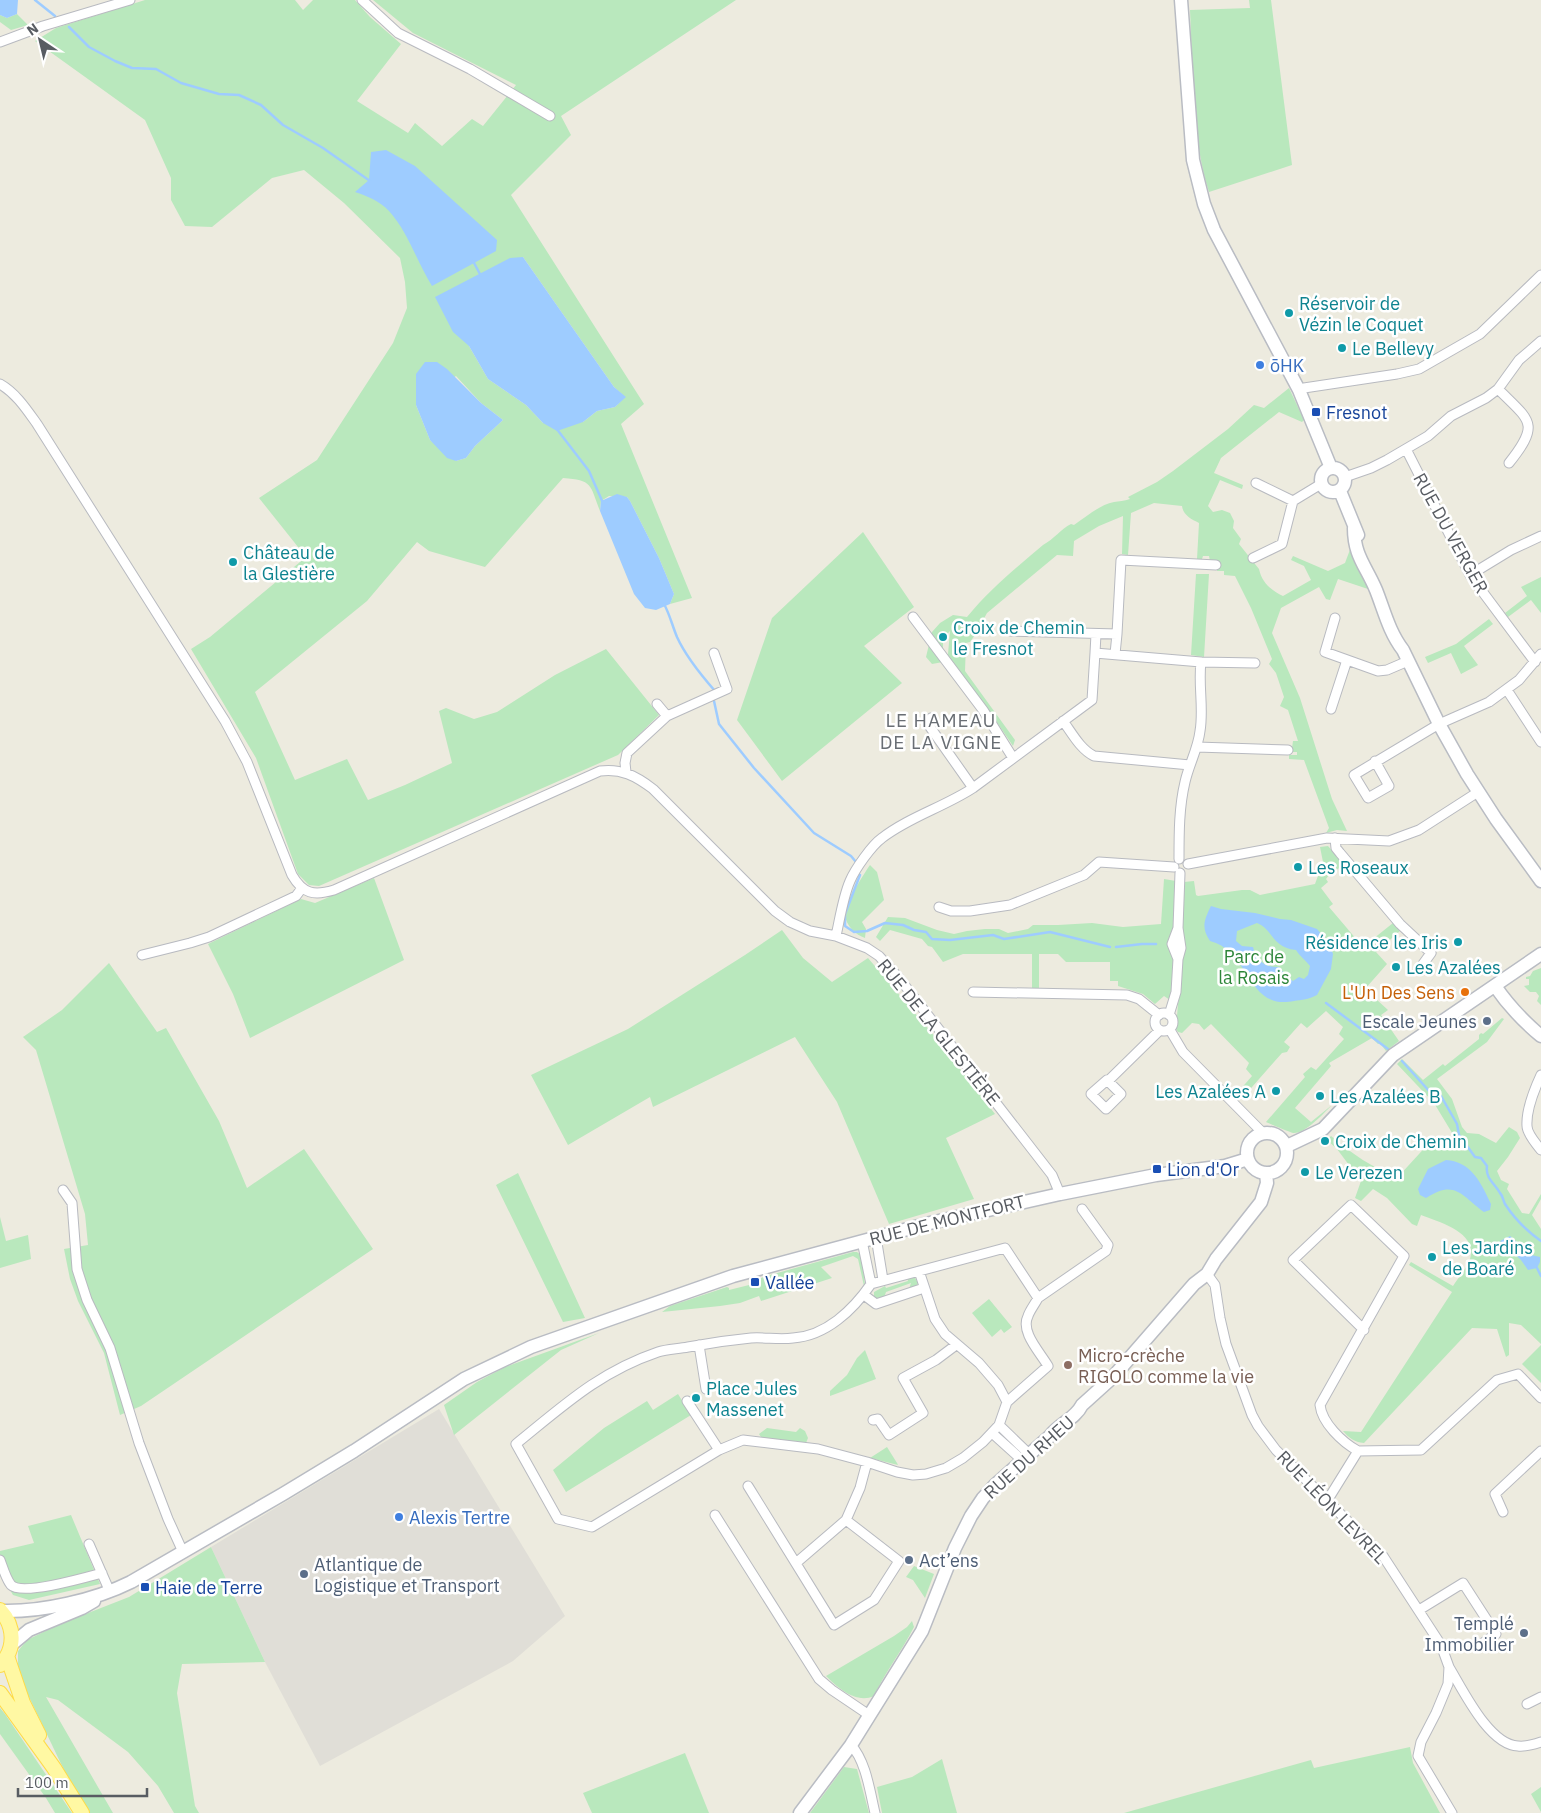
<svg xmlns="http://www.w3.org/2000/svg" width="1541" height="1813" font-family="'IBM Plex Sans',sans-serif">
	<rect width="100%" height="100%" fill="#edebdf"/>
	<path fill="#e0ded7" d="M439 1409 565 1616 513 1661 320 1766 265 1662 211 1547Z"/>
	<path fill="#b9e8bd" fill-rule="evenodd" d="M145 0H295L303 10 313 0H355L370 17 401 44 357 101 408 133 415 123 442 146 472 119 483 126 516 85 413 33 373 0H736L561 116 571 135 511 195 644 404 621 424 692 598 670 604 674 594 659 558 630 501 627 497 609 496 601 501 600 511C590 485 593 480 563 478L485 567 429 551 417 542 367 601 255 692 295 780 347 759 368 800 405 785 452 763 439 711 446 708 474 719 497 712 555 675 606 649 659 715 618 755 319 886 309 885 298 874 256 758 191 649 210 637 306 557 259 498 317 460 393 343 407 308 405 282 400 258 344 203 304 170 272 178 212 227 185 226 171 200V178L145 120 35 41 56 28ZM523 257 614 387 625 397 615 407 597 411 583 422 543 423 526 405 488 379 469 346ZM456 376 481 403 503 420 475 446 466 458 456 461 430 440 416 405Z
		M1249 0H1271L1292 165 1209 192C1191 135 1193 69 1190 10L1250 8Z
		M17 14 28 25 11 30 0 22V15L7 18Z
		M1289 388 1304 420 1302 422 1279 412 1221 458 1214 473 1243 485 1242 489 1220 480 1208 506 1213 512 1222 510 1230 513 1234 521 1233 528 1241 539 1239 544 1259 569C1262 583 1271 590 1283 596L1311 580 1304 566 1291 560 1293 556 1328 571 1345 563 1351 547 1372 586 1368 589 1338 579 1330 600 1326 599 1319 587 1281 608 1272 633 1300 698 1332 799 1347 831 1337 830 1326 833 1329 828 1304 760 1289 759V755H1297V752H1289V749L1292 748 1293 741H1298L1288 710 1280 706 1284 697 1276 673 1269 664 1272 659 1251 608 1235 576 1224 575V571H1217L1218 564 1210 561 1209 556H1203L1202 559H1197L1199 523C1191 519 1183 515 1182 506L1154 503 1131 513 1128 555 1122 554 1123 516 1099 526 1074 541 1073 556 1057 555 987 613 975 635 970 642 966 643 965 671 1015 740 1013 746 992 715 949 662 948 654 950 631 943 639V662L932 664 926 657 932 632 940 623 953 615 967 617C990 589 1016 568 1043 545 1054 539 1061 529 1071 524L1074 525C1086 517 1099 505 1114 502 1119 501 1124 501 1130 499L1128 497 1157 482 1173 471 1228 429 1254 405 1264 408Z
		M863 532 914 607 864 646 902 683 782 781 737 720 772 618Z
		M1196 574H1209L1204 657 1191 655Z
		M1541 577V613L1531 600 1508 617 1505 613 1527 596 1521 587Z
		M1489 619 1493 624 1464 646 1478 665 1461 674 1451 653 1428 663 1425 657 1456 644Z
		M1328 846 1343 863 1338 869 1329 872V875L1326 879 1328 882 1321 888 1333 904 1329 907 1363 947 1393 923 1400 931 1376 952 1387 964 1365 989 1371 997 1376 999 1388 1010 1381 1015 1399 1041 1386 1051 1380 1043 1378 1044 1372 1038 1329 1063 1331 1066 1295 1108 1311 1122 1332 1105C1323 1114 1305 1134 1293 1133 1289 1132 1270 1124 1266 1122L1305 1077 1303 1074 1311 1067 1316 1070 1344 1039 1339 1034 1343 1027 1326 1011 1307 1028 1301 1023 1284 1042 1290 1047 1287 1052 1282 1053 1245 1095V1100L1238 1092 1252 1076 1246 1069 1249 1063 1211 1024 1204 1030 1199 1024 1192 1023 1182 1033 1178 1032 1176 1029 1178 1004 1181 988 1184 882 1194 881 1196 895 1198 896 1242 890H1250L1260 895 1315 884 1323 862 1320 847Z
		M870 865 877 872 884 900 862 922 866 929 865 938C856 935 846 926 845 915 845 904 863 875 870 865Z
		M374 878 404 960 250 1038 233 994 208 944 301 899 315 903Z
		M1164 879 1176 881 1173 967 1170 1000 1164 996 1155 1004 1143 994 1118 986V981H1110V962H1066L1058 954H1039V988H1032V954H963L943 962 932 947 928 946 922 939 890 930 880 941 876 937 888 917 905 918 937 930 954 934 967 931 985 929H999L1008 933 1028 929 1033 925H1058L1092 923 1123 927 1161 924Z
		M782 930 803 958 832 982 868 958 936 1038 995 1114 946 1138 974 1199 889 1224 837 1102 795 1037 653 1107 650 1097 568 1145 531 1075 628 1029 745 955Z
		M109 963 157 1032 166 1028 219 1121 247 1188 304 1149 373 1249 141 1406 120 1415 104 1353 78 1301 70 1279 64 1249 88 1245 85 1214 36 1050 23 1037 62 1010Z
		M1541 968V1005L1537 1001 1539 996 1536 992H1530L1524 986 1529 985V979H1526V977L1530 976 1533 971Z
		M1502 1018 1504 1019 1487 1042 1437 1079 1452 1099 1462 1127 1467 1133 1479 1134 1496 1143 1509 1127 1517 1132 1520 1138 1508 1157 1497 1171 1501 1180 1509 1184 1507 1189 1522 1213 1529 1214 1541 1194V1199L1532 1215 1541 1229V1344L1521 1325 1509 1323V1355L1506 1357 1497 1329 1472 1328 1364 1443C1354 1442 1349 1438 1343 1431L1361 1432 1452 1292 1409 1265 1411 1262 1453 1286C1458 1278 1467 1268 1470 1259 1478 1232 1439 1222 1421 1215L1417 1226 1412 1224 1387 1198 1373 1189 1361 1201 1355 1198 1361 1181 1337 1149 1327 1140 1331 1136C1350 1153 1374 1168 1397 1178L1430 1142 1449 1146 1463 1151 1434 1103 1397 1064 1402 1059 1423 1080 1443 1064 1445 1066 1479 1039V1035L1481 1033 1483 1034Z
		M518 1173 585 1318 563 1322 496 1185Z
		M0 1217 6 1241 28 1235 31 1259 0 1268Z
		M853 1252H857L862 1256 865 1285 864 1286 858 1259 853 1256 821 1267 832 1278 761 1301 759 1296 740 1303 720 1306 662 1312 670 1306 727 1287 729 1288V1290L757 1283 758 1279 770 1275Z
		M914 1276 918 1283 916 1287 909 1289 911 1283 886 1292 884 1298 877 1300 874 1297V1292L885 1286 886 1288 908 1281 907 1278Z
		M989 1299 1012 1327 1004 1333 1001 1329 992 1337 972 1313Z
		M599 1333 561 1350 454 1435 444 1405 477 1382 505 1367Z
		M1541 1345V1383L1522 1364Z
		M865 1350 876 1379 830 1396V1391L847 1375 857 1358Z
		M678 1394 691 1415 566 1492 553 1470 604 1428 647 1401 653 1410Z
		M767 1428 796 1432 800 1428 805 1431 808 1438 806 1443 802 1445 761 1437 759 1434Z
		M887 1447 897 1463 898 1465 870 1458Z
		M71 1515 100 1584 29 1600 13 1595 0 1573V1551L34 1543 28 1526Z
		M211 1547 265 1662 182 1664 177 1693 195 1806 199 1813H174L158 1786 128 1752 58 1700 46 1697 113 1813H90L64 1770 18 1674V1651L27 1640 60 1624 129 1597Z
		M914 1566 934 1574 925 1598 913 1580 906 1577Z
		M912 1621 914 1627C902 1651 885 1672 874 1696 856 1704 838 1688 826 1676L894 1636 907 1627Z
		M0 1708 5 1714 72 1813H55L46 1798 0 1734Z
		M1410 1747 1413 1763 1440 1813H1124L1311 1760 1314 1768Z
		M685 1753 709 1813H592L583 1793Z
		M942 1759 957 1813H882L877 1787 912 1777Z
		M844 1767 857 1769 869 1813H810Z
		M1541 1787V1812L1531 1794Z"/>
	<path fill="#9eccff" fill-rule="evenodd" d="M0 0H18L17 14 7 18 0 15Z
		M386 150 415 166 497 240 496 251 432 286C417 262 408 232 389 211 380 201 367 196 355 192L369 180 371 152Z
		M523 257 614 387 626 397 615 407 597 411 583 422 557 431 543 423 526 405 488 379 469 346 453 332 435 297 510 258Z
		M425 362H437L447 369 481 403 503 420 475 446 466 458 456 461 447 458 430 440 416 405V374Z
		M617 494 627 497 630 501 659 558 674 594 670 604 656 610 645 608 634 594 600 511 601 501Z
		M1211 906 1221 909 1255 913 1280 919 1291 920 1317 929 1329 943 1333 954 1331 969 1317 995C1310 999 1301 1000 1294 1001 1246 1011 1251 951 1210 941 1201 928 1204 920 1211 906ZM1257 923C1273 929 1271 947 1296 950 1299 955 1306 961 1310 966L1308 975 1304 979 1299 977 1293 981 1287 977 1279 967C1265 968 1256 960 1253 947L1242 946 1236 941 1237 931Z
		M1446 1160C1472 1162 1481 1183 1491 1204L1490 1210 1484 1212C1461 1195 1455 1179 1426 1198L1420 1195 1418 1189 1428 1169Z
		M1510 1236 1520 1245 1523 1253 1540 1257V1262L1537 1268 1528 1270 1521 1260 1500 1241Z"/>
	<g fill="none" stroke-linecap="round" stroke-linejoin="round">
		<path stroke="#9eccff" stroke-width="2.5" d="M35 0 55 16
			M69 27 89 47 115 61 132 68 156 69 181 83 219 94 239 95 261 105 283 125 323 148 370 181
			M473 261 481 276
			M556 428 589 471 603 503
			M664 604C670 615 672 625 677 637 686 657 701 675 715 691
			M714 701 719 724 754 768 814 833 851 856 856 862
			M860 875 845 914V926L854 932 867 931 885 923 903 925 914 930 926 932 932 939 950 940 993 935 1004 939 1050 932 1110 947
			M1116 947 1142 944H1156
			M1326 1003 1388 1049
			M1402 1061 1430 1092 1436 1093 1441 1096 1457 1124 1459 1135 1475 1157 1481 1158 1487 1166C1485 1178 1495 1184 1500 1193 1503 1196 1503 1200 1505 1204 1514 1218 1527 1231 1541 1241
			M1537 1268 1541 1276"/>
		<g stroke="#b8bac0" stroke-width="11">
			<path id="street" d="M362 0 398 33 470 69 550 116
				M0 42 43 26 130 0
				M0 384C16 393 27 410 37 424L225 721 247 762 292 875C303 894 314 896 334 890L600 771C621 768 636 776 653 789L775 911 790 922 810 931 836 936 867 948 879 956 899 978 1052 1175 1060 1194
				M1498 389C1530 421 1541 423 1509 463
				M1299 390 1304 388 1397 374 1419 369 1480 334 1541 275
				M1406 449 1470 575 1535 662
				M1345 477 1371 468 1387 460 1428 436 1451 416 1486 398 1498 389 1519 360 1541 341
				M1256 483 1293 501
				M1253 558 1282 544 1293 501 1321 484
				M1470 575 1511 550 1541 536
				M913 617 983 710 1013 758
				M1335 618 1325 652 1378 671 1387 670 1408 661
				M1010 631 1117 634 1121 560 1216 565
				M1095 653 1096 634
				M1115 654 1117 634
				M1507 690 1541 742
				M657 704 667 716
				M1331 709 1347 660
				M931 718 930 727 973 788
				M1063 721C1072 733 1080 749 1094 756L1190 765
				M1197 747 1288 750
				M1375 761 1389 786 1368 798 1354 775 1439 724 1489 702 1519 680 1541 654
				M626 772 625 763 627 753 667 716 727 689 714 653
				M1335 838 1336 848 1340 853 1400 924 1431 953 1423 964
				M1179 859C1179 833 1179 807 1185 782 1189 764 1198 749 1200 731 1204 708 1198 685 1201 662
				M1188 864 1327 838 1389 841 1419 830 1478 792
				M939 907 951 911H970L1010 905 1084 875 1099 862 1174 867
				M836 936C840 918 843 897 850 881 855 869 872 845 882 838 909 817 944 807 973 788L1092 700 1095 653 1201 662 1255 663
				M142 955 190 943 209 937 296 896 302 888
				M1178 959 1172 944 1178 928
				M973 992 1127 995 1139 999 1159 1015
				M1155 1022a9 9 0 1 1 18 0a9 9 0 1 1-18 0Z
				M1169 1015 1176 992 1178 959 1181 948 1178 928 1180 873
				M1170 1030 1183 1052 1262 1132
				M1541 1075C1535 1088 1526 1111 1527 1126 1527 1133 1536 1144 1541 1150
				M1108 1081 1121 1094 1106 1109 1091 1094 1107 1080 1108 1081 1160 1030
				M63 1190 72 1203 77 1269 87 1300 110 1348 139 1443 168 1519 183 1552
				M876 1237 883 1280
				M862 1241 871 1284C853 1310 826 1336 793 1338 779 1340 765 1337 751 1338 730 1340 709 1343 688 1347 678 1349 667 1349 658 1352 599 1372 563 1406 516 1444L558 1519 592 1527 719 1450 743 1440 818 1449 867 1462 897 1472 913 1475 926 1474 946 1468 963 1458 983 1442 999 1425 1007 1402 1048 1366C1040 1352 1020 1332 1028 1316 1030 1310 1035 1304 1038 1298L1005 1248 871 1284
				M919 1271 935 1319 945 1334 979 1363 998 1385 1007 1402
				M1207 1274 1215 1285 1220 1318 1226 1344 1252 1415 1258 1426 1276 1450 1383 1556 1441 1645 1449 1667 1448 1684 1436 1713 1421 1742 1418 1756 1452 1813
				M864 1295 876 1304 924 1288
				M1038 1298 1106 1251 1108 1245 1082 1209
				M699 1345 706 1389
				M687 1401 719 1450
				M873 1420 878 1419 889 1435 923 1413 903 1378 936 1360 956 1345
				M999 1425 1029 1454
				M992 1433 1022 1460
				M1358 1451 1421 1450 1497 1380 1518 1374 1541 1398
				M748 1486 834 1625 874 1600 899 1561 846 1520
				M1327 1501 1358 1451C1342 1442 1322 1423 1320 1405L1404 1256 1351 1205 1293 1260 1364 1330
				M1503 1512 1495 1494 1541 1451
				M715 1515 819 1679 832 1690 869 1715
				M89 1544 110 1592
				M0 1560C3 1568 6 1579 11 1585 22 1596 87 1577 102 1573
				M796 1563 846 1520 860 1488 867 1462
				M1419 1610 1463 1583 1496 1634 1480 1645
				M1449 1667C1463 1690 1489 1745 1518 1746 1525 1747 1535 1744 1541 1742
				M1527 1704 1541 1697
				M851 1745C866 1761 870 1792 875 1813"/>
		</g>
		<g stroke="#b9bcc3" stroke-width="15">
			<path id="secondary" d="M1181 0 1193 160 1204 204 1214 230 1299 390 1331 468
				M1321 480a12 12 0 1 1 24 0a12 12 0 1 1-24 0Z
				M1340 491 1358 535
				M1354 528C1354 556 1366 566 1376 590 1384 610 1389 632 1403 650L1439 724 1467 774 1496 819 1541 881
				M1495 986C1508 1005 1523 1021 1541 1036
				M1247 1153a20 20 0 1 1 40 0a20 20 0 1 1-40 0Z
				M1287 1146 1323 1129 1393 1055 1541 954
				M2 1611C42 1612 95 1600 131 1582L283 1494 354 1451 464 1379 531 1347 733 1276 930 1223 1060 1194 1156 1175 1225 1166 1248 1159
				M11 1645 29 1630 82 1608 94 1601
				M800 1813 851 1745 922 1631 955 1548 971 1516 983 1498 995 1485 1050 1436C1060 1423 1075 1419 1082 1405L1113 1377 1194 1284 1207 1274 1216 1259 1261 1202 1267 1183 1266 1173"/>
		</g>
		<g stroke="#fedb48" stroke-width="16">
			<path id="primary" d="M0 1610C15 1626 16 1649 0 1665
				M7 1656 23 1703 39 1735
				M0 1693 54 1768 82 1813"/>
		</g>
		<use href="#street" stroke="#fff" stroke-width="9"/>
		<use href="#secondary" stroke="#fff" stroke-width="12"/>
		<use href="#primary" stroke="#fff8a3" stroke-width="14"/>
	</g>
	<g fill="#0f9aa8" stroke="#fff" stroke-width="2">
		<circle cx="1289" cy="313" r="5"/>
		<circle cx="1342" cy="348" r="5"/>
		<circle cx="233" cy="562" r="5"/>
		<circle cx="943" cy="637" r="5"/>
		<circle cx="1298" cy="867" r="5"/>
		<circle cx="1458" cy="942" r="5"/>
		<circle cx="1396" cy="967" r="5"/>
		<circle cx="1276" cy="1091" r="5"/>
		<circle cx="1320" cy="1096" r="5"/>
		<circle cx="1325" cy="1141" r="5"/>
		<circle cx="1305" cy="1172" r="5"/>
		<circle cx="1432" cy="1257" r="5"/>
		<circle cx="696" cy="1398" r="5"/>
	</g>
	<g fill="#3f7fe0" stroke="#fff" stroke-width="2">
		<circle cx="1260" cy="365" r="5"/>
		<circle cx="399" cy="1517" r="5"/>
	</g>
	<g fill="#1a4fb4" stroke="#fff" stroke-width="2">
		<rect x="1311" y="407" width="10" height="10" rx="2.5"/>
		<rect x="1152" y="1164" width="10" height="10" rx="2.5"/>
		<rect x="750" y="1277" width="10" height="10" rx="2.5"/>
		<rect x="140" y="1582" width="10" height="10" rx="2.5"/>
	</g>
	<circle fill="#e8710a" stroke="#fff" stroke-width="2" cx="1465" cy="992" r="5"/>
	<g fill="#5c6f8a" stroke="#fff" stroke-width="2">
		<circle cx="1487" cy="1021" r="5"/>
		<circle cx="909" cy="1560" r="5"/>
		<circle cx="304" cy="1574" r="5"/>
		<circle cx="1524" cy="1633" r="5"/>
	</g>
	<circle fill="#8d6e63" stroke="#fff" stroke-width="2" cx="1068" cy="1365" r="5"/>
	<g text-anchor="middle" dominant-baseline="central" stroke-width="5" stroke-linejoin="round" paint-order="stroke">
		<g font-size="18" fill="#0d838f" stroke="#fff" text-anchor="start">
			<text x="1299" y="303">Réservoir de<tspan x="1299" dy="21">Vézin le Coquet</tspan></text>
			<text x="1352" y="348">Le Bellevy</text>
			<text x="243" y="552">Château de<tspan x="243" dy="21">la Glestière</tspan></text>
			<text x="953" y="627">Croix de Chemin<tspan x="953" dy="21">le Fresnot</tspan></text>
			<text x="1308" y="867">Les Roseaux</text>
			<text x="1448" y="942" text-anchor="end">Résidence les Iris</text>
			<text x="1406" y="967">Les Azalées</text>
			<text x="1266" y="1091" text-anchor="end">Les Azalées A</text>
			<text x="1330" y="1096">Les Azalées B</text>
			<text x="1335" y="1141">Croix de Chemin</text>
			<text x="1315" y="1172">Le Verezen</text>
			<text x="1442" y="1247">Les Jardins<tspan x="1442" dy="21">de Boaré</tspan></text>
			<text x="706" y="1388">Place Jules<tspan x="706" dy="21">Massenet</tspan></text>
		</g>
		<g font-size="18" fill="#366cbe" stroke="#fff" text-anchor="start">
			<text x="1270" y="365">ōHK</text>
			<text x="409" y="1517">Alexis Tertre</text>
		</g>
		<g font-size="18" fill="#164399" stroke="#fff" text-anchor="start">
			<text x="1326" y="412">Fresnot</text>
			<text x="1167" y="1169">Lion d'Or</text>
			<text x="765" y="1282">Vallée</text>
			<text x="155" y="1587">Haie de Terre</text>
		</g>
		<g font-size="18" fill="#585c62" stroke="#fff">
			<text transform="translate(1451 533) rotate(61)">RUE DU VERGER</text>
			<text transform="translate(939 1032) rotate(51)">RUE DE LA GLESTIÈRE</text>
			<text transform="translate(947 1220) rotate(-14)">RUE DE MONTFORT</text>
			<text transform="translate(1029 1457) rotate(-42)">RUE DU RHEU</text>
			<text transform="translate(1332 1507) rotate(46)">RUE LÉON LEVREL</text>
		</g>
		<g font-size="18" fill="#2d8639" stroke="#fff">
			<text x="1254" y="956">Parc de<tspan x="1254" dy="21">la Rosais</tspan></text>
		</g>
		<g font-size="18" fill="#c56008" stroke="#fff" text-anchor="end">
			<text x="1455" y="992">L'Un Des Sens</text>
		</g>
		<g font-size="18" fill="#4e5e75" stroke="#fff" text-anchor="end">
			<text x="1477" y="1021">Escale Jeunes</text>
			<text x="919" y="1560" text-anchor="start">Act’ens</text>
			<text x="314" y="1564" text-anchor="start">Atlantique de<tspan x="314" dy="21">Logistique et Transport</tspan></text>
			<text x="1514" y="1623">Templé<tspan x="1514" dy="21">Immobilier</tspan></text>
		</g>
		<g font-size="18" fill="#785e54" stroke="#fff" text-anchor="start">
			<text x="1078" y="1355">Micro-crèche<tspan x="1078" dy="21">RIGOLO comme la vie</tspan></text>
		</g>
		<g font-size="19" letter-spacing="1" fill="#696e74" stroke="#fff">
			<text x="941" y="720">LE HAMEAU<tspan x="941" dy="22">DE LA VIGNE</tspan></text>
		</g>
	</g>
	<g transform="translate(40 40) rotate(325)" stroke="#ffffff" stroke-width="4" paint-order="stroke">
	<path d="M0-4L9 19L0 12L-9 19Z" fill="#585c62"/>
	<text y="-8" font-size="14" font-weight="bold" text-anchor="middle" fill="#585c62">N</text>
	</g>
	<path d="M18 1788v8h129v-8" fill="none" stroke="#585c62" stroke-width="2.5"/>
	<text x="25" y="1788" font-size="15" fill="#585c62" stroke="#ffffff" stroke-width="4" paint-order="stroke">100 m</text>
</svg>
